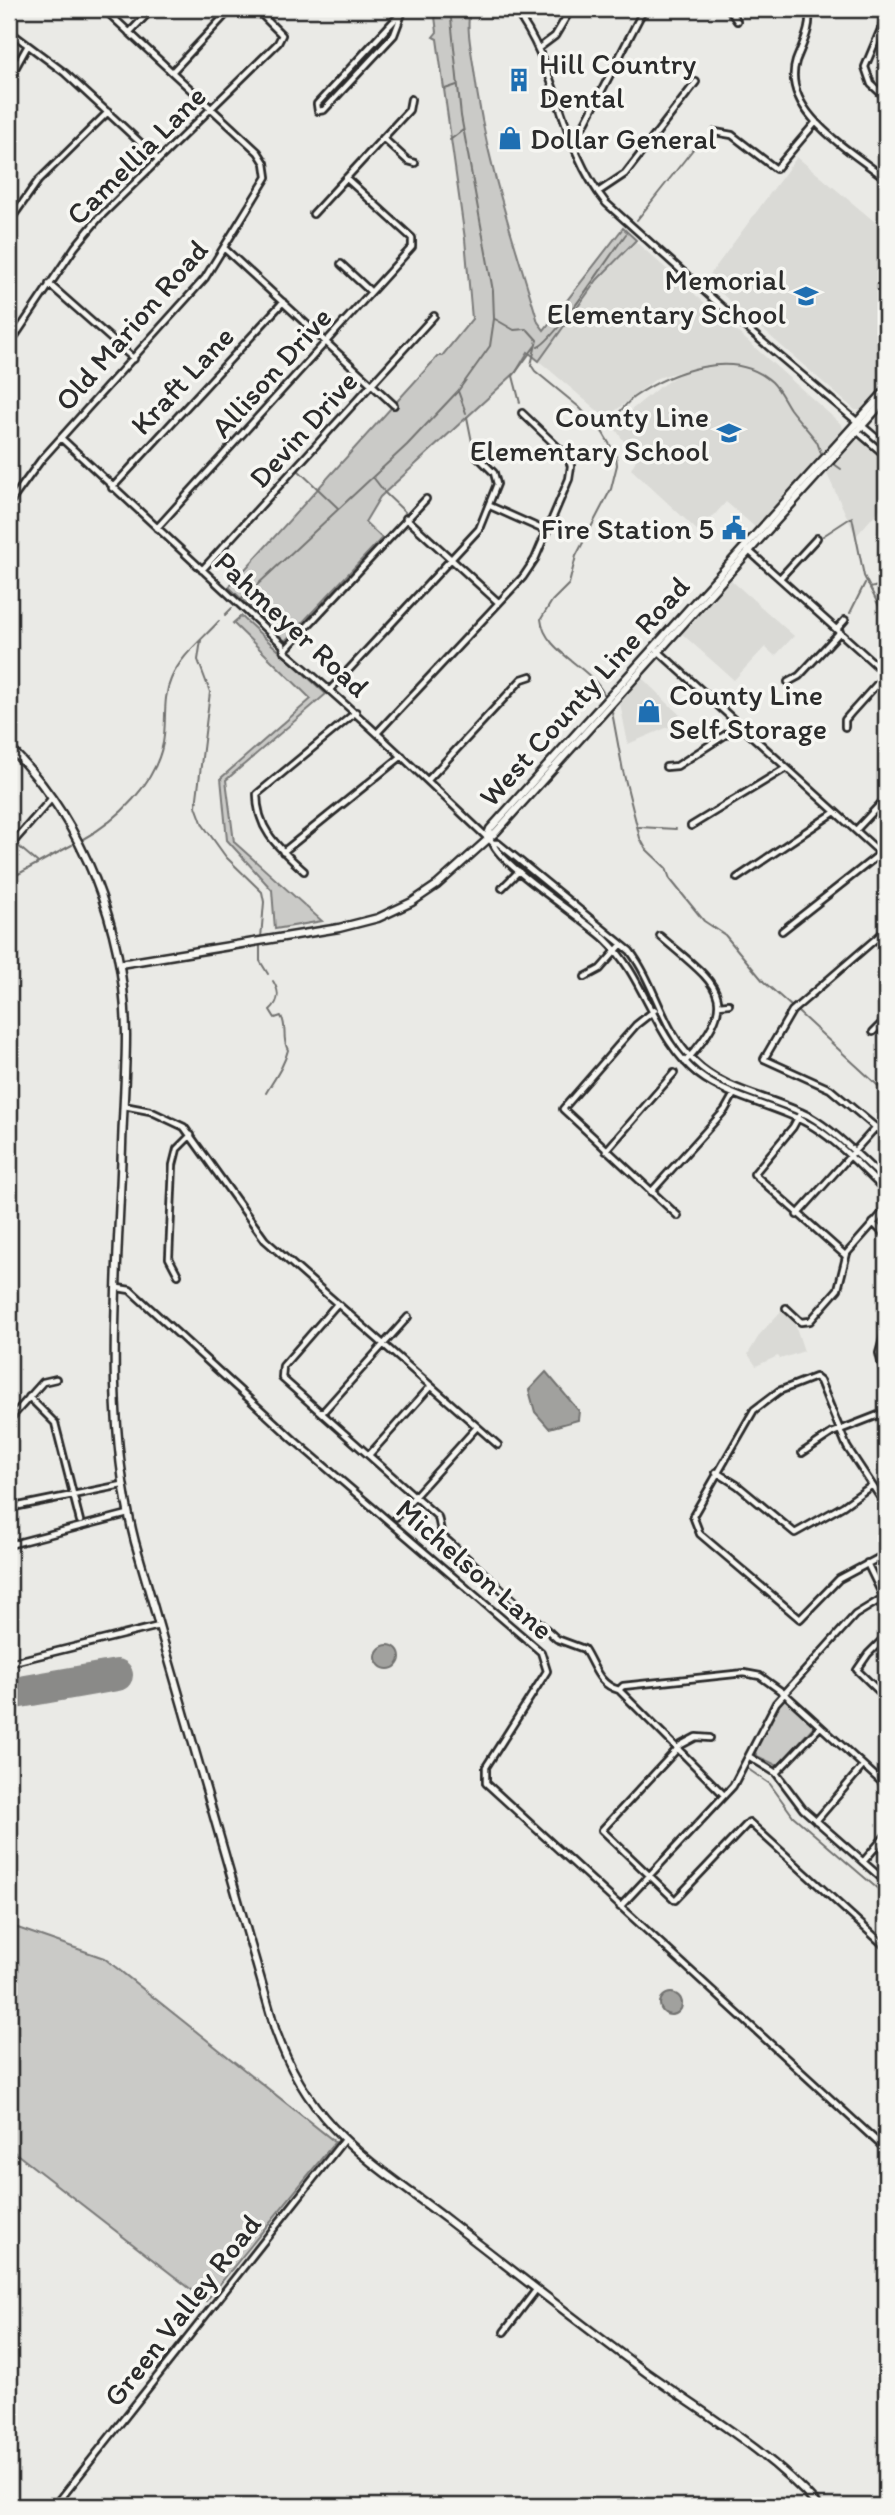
<svg xmlns="http://www.w3.org/2000/svg" width="895" height="2515" font-family="Itim,sans-serif">
	<rect width="100%" height="100%" fill="#eaeae6"/>
	<filter id="ink" filterUnits="userSpaceOnUse"><feTurbulence type="fractalNoise" baseFrequency=".0143" numOctaves="2"/><feDisplacementMap in="SourceGraphic" scale="14" xChannelSelector="R" yChannelSelector="G"/><feConvolveMatrix kernelMatrix="1 2 1 2 8 2 1 2 1" color-interpolation-filters="sRGB"/></filter>
	<g filter="url(#ink)">
		<path fill="#dadad6" d="M797 157 886 231V381L860 410H855L706 280Z
			M635 241 842 425 843 429 755 527 726 502 699 532 631 469 636 460 613 425 658 388 685 370 657 378 606 418 539 361 597 280Z
			M861 440 886 463V502L856 536 827 474 856 441Z
			M731 580 794 636 775 656 765 647 734 680 682 634Z
			M642 678 685 720 628 744 620 703Z
			M782 1310 795 1324 804 1351 780 1359 778 1356 756 1366 748 1354 760 1334Z"/>
		<path fill="#cacac7" stroke="#7a7a79" stroke-width="2" d="M434 9H470C466 27 471 49 474 70 485 159 513 237 538 322L544 330 623 228 636 240 597 280 539 361 528 352 516 372 380 497 365 522 382 538 285 641 229 587 438 356H442L472 319 465 239 437 39 433 37 437 32Z
			M241 616 326 694 226 780 234 842 322 921 275 929 272 890 227 840 221 778 311 699 233 623Z
			M788 1698 814 1726 778 1766 757 1756 755 1752 763 1730 783 1699Z
			M9 1925 104 1958 335 2142 206 2301 9 2148Z"/>
		<path fill="#a1a19e" stroke="#727270" stroke-width="2" d="M546 1372 579 1411 578 1420 549 1428 535 1412 529 1390Z
			M376 1657a12 12 0 1 1 24 0a12 12 0 1 1-24 0Z
			M660 2004a11 11 0 1 1 22 0a11 11 0 1 1-22 0Z"/>
		<g fill="none" stroke-linecap="round" stroke-linejoin="round">
			<path stroke="#727270" stroke-width="2" d="M445 89 457 85
				M450 140 463 130
				M637 220 702 138
				M495 319 514 330 526 329
				M528 330 537 340 531 365 535 371 579 407 603 433 616 455 617 465 611 489 576 556 569 584 552 601 541 619C544 652 590 666 604 694
				M538 347C555 340 611 254 626 234
				M458 391 466 413
				M520 403 513 376 535 346
				M467 417 473 447
				M599 426C612 426 623 405 634 397 670 372 734 347 772 382 780 390 784 400 790 409 799 421 809 431 817 442L821 453
				M834 464 841 469
				M298 470 338 508
				M373 477 383 490
				M384 492 405 512
				M823 536 852 517 864 576 886 620
				M870 588 886 584
				M240 601 407 445 458 391 490 346 494 319 493 291 461 116 450 9
				M850 613 865 583
				M225 615 232 608
				M201 640 198 660 210 692 196 806 203 825 226 857 262 892 264 902 261 938
				M612 712 623 771 640 838 646 849 666 868 670 879 704 921 725 935 764 982 791 1006
				M639 827 676 829
				M9 838V839
				M83 839C118 820 155 784 163 743 167 721 162 699 171 679 181 655 202 640 219 621
				M17 845 37 862
				M9 879 72 845
				M260 943V961L268 974
				M798 1012 886 1093
				M266 1093C275 1078 284 1066 288 1050 281 1037 288 1028 281 1016L275 1018 270 1010C280 1001 280 992 273 981
				M748 1769 770 1784 793 1816 886 1896"/>
			<path stroke="#8a8a88" stroke-width="32" d="M9 1694 117 1675"/>
			<g stroke="#2b2b2b" stroke-width="10">
				<path id="minor" d="M514 9C560 68 558 143 606 203L731 315 886 446
					M729 9 737 21
					M808 9C813 26 802 45 796 61 780 112 853 152 886 179
					M403 11 394 35 324 110 318 111 317 104Z
					M809 14 825 9
					M886 17 865 67 871 84 886 98
					M9 31 65 73 158 159
					M129 33 152 9
					M539 48 555 36 571 9
					M172 72 231 9
					M9 118 13 72 27 47
					M715 132 732 135 776 169 816 122
					M568 137 578 132 585 123 644 9
					M383 138 408 161 415 163
					M598 192 625 174 696 82
					M313 214 409 110 411 99
					M9 222 38 181 108 112
					M225 249 394 405
					M341 264 371 292
					M49 284 134 359
					M9 345 75 247 98 219 278 43 282 35 256 9
					M857 431 886 456
					M61 438 283 645 284 651C357 712 424 778 493 843H498L630 951C656 985 662 1030 694 1061 725 1092 771 1096 809 1116 837 1132 862 1160 886 1181
					M112 488 283 302
					M9 504 41 460 205 278 267 177 265 163 258 152 104 9
					M490 506 546 531
					M406 518 498 602
					M157 528 412 247V238L346 178
					M748 550 886 674
					M202 570 434 316
					M780 578 817 538
					M837 629 845 620
					M285 650 426 499
					M657 650 886 858
					M788 682 799 676 840 632
					M330 690 479 529 497 484 494 473 476 455
					M845 727V720L850 714 886 674
					M377 733 523 577 535 559 569 479 571 466 567 456 522 413
					M666 767 677 766 739 726
					M428 780 522 679 531 676
					M691 826 786 768
					M856 830 886 798
					M493 843C497 862 585 920 605 939 646 978 654 1039 698 1074 729 1098 770 1104 805 1122 835 1137 861 1168 886 1191
					M9 847 52 798
					M283 852 402 756
					M304 871C279 848 257 831 257 794L356 712
					M737 878 835 812
					M502 888 519 871
					M886 930 792 1011 764 1059 830 1089 886 1136
					M782 931 881 853
					M660 936C716 985 745 996 685 1062
					M585 977 600 969 621 945
					M719 1005 729 1004
					M655 1010 636 1025 563 1109 678 1216
					M873 1032 886 1019
					M124 1106 150 1111 184 1127 265 1240 498 1445
					M801 1112 793 1127 754 1174 846 1256
					M606 1151 674 1073
					M651 1192 725 1110 734 1094
					M797 1215 876 1127
					M873 1223 886 1236
					M178 1275 169 1258 173 1165 177 1149 191 1135
					M118 1288 130 1290 294 1440 541 1652 547 1671 486 1767V1783L882 2146
					M337 1304 283 1366 282 1378 438 1517 442 1536 448 1541 557 1639 584 1649C594 1664 598 1685 619 1690L623 1686 744 1673 760 1676 785 1694 886 1786
					M786 1308 801 1322 810 1321 838 1289 847 1253 886 1209
					M886 1328 879 1353 886 1383
					M29 1397 55 1423 80 1521
					M322 1413 408 1317
					M9 1420 43 1382 56 1379
					M802 1453 832 1433 886 1412
					M369 1455 431 1386
					M716 1472 737 1485 795 1533 843 1506 871 1486
					M886 1506 847 1447 820 1381 815 1377 779 1391 754 1410 693 1516 700 1534 800 1619 839 1579 886 1554
					M9 1508 122 1485
					M396 1517 477 1427
					M9 1545 128 1514
					M867 1563 886 1602
					M886 1636 868 1654 857 1670 886 1698
					M9 1663 159 1626
					M619 1690 724 1795
					M710 1738 696 1737 681 1745 602 1830 675 1900 749 1822 886 1947
					M750 1757 776 1773 803 1809 886 1882
					M776 1773 820 1727
					M816 1821 863 1766
					M863 1862 886 1835
					M620 1907 733 1786 776 1703 855 1615 886 1596
					M504 2332 536 2290
					M55 2506 343 2141"/>
			</g>
			<g stroke="#2b2b2b" stroke-width="11">
				<path id="major" d="M9 747C84 821 125 930 126 1035 126 1072 123 1109 122 1146 118 1277 102 1414 135 1542L275 2029C310 2129 369 2160 449 2221 515 2272 580 2324 647 2373 705 2414 770 2452 818 2506
					M487 837 490 829 886 390
					M120 964 339 928 378 918 412 902 437 885 496 832 886 399"/>
			</g>
			<use href="#minor" stroke="#f6f6f2" stroke-width="4.5"/>
			<use href="#major" stroke="#f6f6f2" stroke-width="6"/>
		</g>
	</g>
	<defs>
		<g id="building-bare" transform="scale(1.89)"><path d="M-4-6H4V6H1V3H-1V6H-4ZM-2.5-4.3h1.7v1.8h-1.7ZM.8-4.3h1.7v1.8H.8ZM-2.5-1h1.7V.8h-1.7ZM.8-1h1.7V.8H.8Z" fill="#1f6fb2" stroke="#f6f6f2" stroke-width="2.5" paint-order="stroke"/></g>
		<g id="shop-bare" transform="scale(1.89)"><path d="M-5-2.5h2.3a2.7 3.5 0 0 1 5.4 0H5L5.5 6h-11ZM-1.5-2.5h3a1.5 2.3 0 0 0-3 0Z" fill="#1f6fb2" stroke="#f6f6f2" stroke-width="2.5" paint-order="stroke"/></g>
		<g id="school-bare" transform="scale(1.89)"><path d="M0-5L7-2L0 1L-7-2ZM-4 1L0 2.5L4 1V4Q0 6-4 4Z" fill="#1f6fb2" stroke="#f6f6f2" stroke-width="2.5" paint-order="stroke"/></g>
		<g id="civic-bare" transform="scale(1.89)"><path d="M-.6-6.5H3V-4.5H.6V-3L4-1V1h2V6H-6V1h2V-1L-.6-3ZM-1.2 2.5V6h2.4V2.5Z" fill="#1f6fb2" stroke="#f6f6f2" stroke-width="2.5" paint-order="stroke"/></g>
	</defs>
	<g fill-rule="evenodd">
		<use href="#building-bare" x="519" y="80"/>
		<use href="#shop-bare" x="510" y="138"/>
		<use href="#school-bare" x="806" y="296"/>
		<use href="#school-bare" x="729" y="433"/>
		<use href="#civic-bare" x="734" y="528"/>
		<use href="#shop-bare" x="649" y="711"/>
	</g>
	<g text-anchor="middle" dominant-baseline="central" stroke-width="7" stroke-linejoin="round" paint-order="stroke">
		<g font-size="30" fill="#2b2b2b" stroke="#f6f6f2" text-anchor="start">
			<text x="539" y="63">Hill Country<tspan x="539" dy="34">Dental</tspan></text>
			<text x="530" y="138">Dollar General</text>
			<text x="786" y="279" text-anchor="end">Memorial<tspan x="786" dy="34">Elementary School</tspan></text>
			<text x="709" y="416" text-anchor="end">County Line<tspan x="709" dy="34">Elementary School</tspan></text>
			<text x="714" y="528" text-anchor="end">Fire Station 5</text>
			<text x="669" y="694">County Line<tspan x="669" dy="34">Self Storage</tspan></text>
		</g>
		<g font-size="30" fill="#2b2b2b" stroke="#f6f6f2">
			<text transform="translate(136 155) rotate(-45)">Camellia Lane</text>
			<text transform="translate(131 325) rotate(-49)">Old Marion Road</text>
			<text transform="translate(271 372) rotate(-48)">Allison Drive</text>
			<text transform="translate(182 380) rotate(-47)">Kraft Lane</text>
			<text transform="translate(303 429) rotate(-48)">Devin Drive</text>
			<text transform="translate(292 624) rotate(43)">Pahmeyer Road</text>
			<text transform="translate(584 691) rotate(-48)">West County Line Road</text>
			<text transform="translate(475 1569) rotate(41)">Michelson Lane</text>
			<text transform="translate(182 2310) rotate(-52)">Green Valley Road</text>
		</g>
	</g>
	<rect width="895" height="2515" fill="none" stroke="#f6f6f2" stroke-width="35"/>
	<rect x="18" y="18" width="860" height="2480" fill="none" stroke="#2b2b2b" stroke-width="2.5" filter="url(#ink)"/>
</svg>
